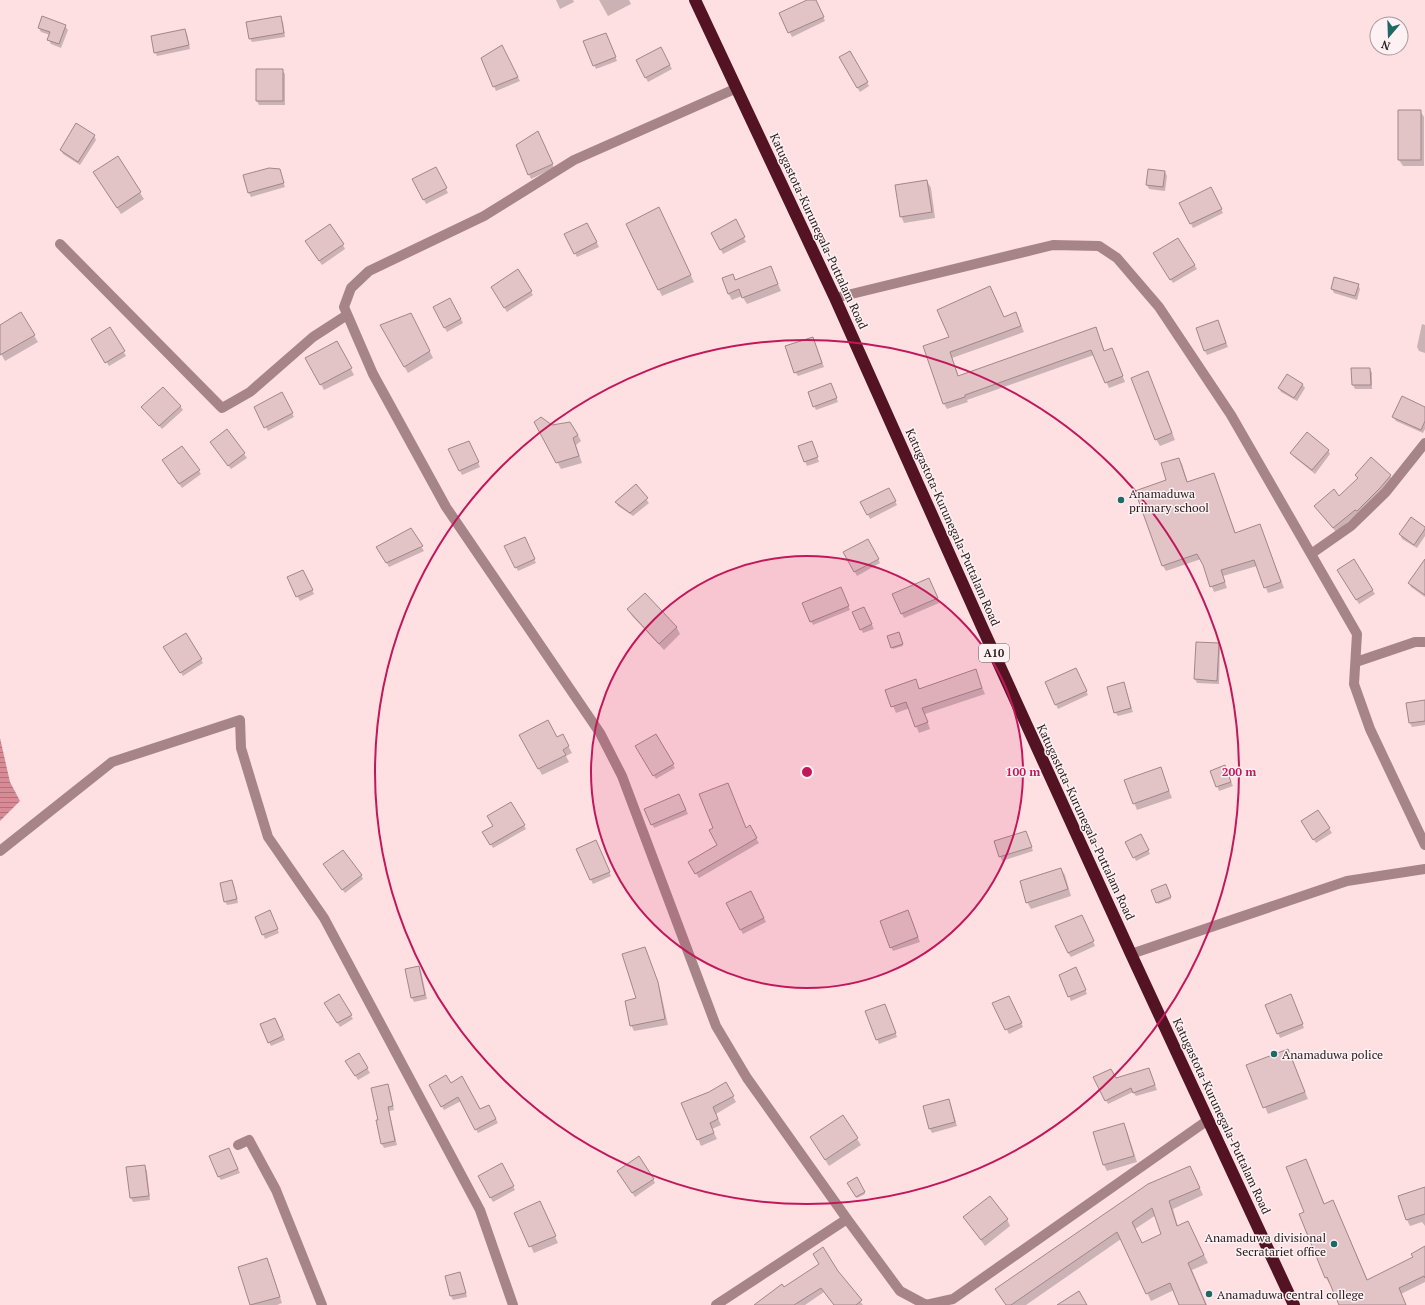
<svg xmlns="http://www.w3.org/2000/svg" width="1425" height="1305" font-family="'PT Serif',serif">
	<defs>
		<pattern id="water-rules" width="6" height="5" patternUnits="userSpaceOnUse"><rect width="6" height="5" fill="#d88b96"/><path d="M0 2.5h6" fill="none" stroke="#af717a"/></pattern>
	</defs>
	<rect width="100%" height="100%" fill="#fedfe2"/>
	<path fill="url(#water-rules)" d="M0 738 10 782 20 801 0 821Z"/>
	<path fill="#0003" fill-rule="evenodd" d="M556 0H573L574 2 560 9Z
		M599 0H629L631 4 608 16Z
		M809 0H815L825 21 792 37 780 13Z
		M280 18 283 22 285 37 252 42 250 38Z
		M65 26 68 30 61 48 51 44 49 40 50 35 41 32 39 28Z
		M185 30 187 34 190 49 157 56 155 52Z
		M608 38 617 61 596 69 594 65Z
		M661 49 672 69 648 82 637 61Z
		M504 51 520 81 496 91 482 59Z
		M850 52 869 86 860 92 840 58Z
		M282 70 285 74V105H259L257 101Z
		M1420 111 1424 117V166H1403L1399 160Z
		M94 135 96 140 80 165 63 154 61 150Z
		M540 136 554 168 531 179 517 146Z
		M117 158 144 199 121 214 98 179Z
		M436 168 448 193 426 204 414 179Z
		M279 170 285 187 251 197 249 193Z
		M1149 170 1165 172 1167 176 1165 191 1149 189 1147 185Z
		M927 181 931 188 935 218 904 223 901 216Z
		M1213 193 1223 213 1193 228 1181 203Z
		M662 215 694 282 662 296 628 225Z
		M735 221 746 242 723 254 712 233Z
		M587 224 599 247 577 257 565 234Z
		M1178 239 1197 269 1173 283 1155 254Z
		M343 245 345 249 322 265 309 246Z
		M771 267 781 291 747 304 742 296 732 300 728 293 733 275 736 280Z
		M518 271 533 295 507 312 492 287Z
		M1358 285 1360 289 1357 300 1334 293 1332 289Z
		M450 299 463 323 447 332 434 307Z
		M1016 313 1024 332 952 358 959 377 1095 328 1105 352 1114 355 1125 382 1109 388 1094 355 967 400 968 402 947 409 944 404 924 346Z
		M21 314 38 342 5 361 0 352V326Z
		M415 321 433 358 408 373 381 326Z
		M1422 324 1425 325V353L1419 351 1417 347Z
		M1220 326 1228 347 1207 355 1205 351Z
		M110 329 126 356 109 366 92 340Z
		M337 342 354 375 324 390 307 358Z
		M815 342 824 367 798 376 795 372Z
		M1370 369 1372 373V389H1355L1353 385Z
		M1151 379 1175 440 1160 446 1156 439Z
		M1302 384 1305 388 1297 401 1281 392 1279 388Z
		M833 388 838 402 816 410 814 406Z
		M281 393 294 417 268 431 255 407Z
		M180 406 183 410 162 429 143 407Z
		M1425 408V429L1423 433 1396 421 1393 417Z
		M535 422 552 426 578 435 581 441 576 445 582 463 561 469Z
		M227 430 247 458 231 469 213 446Z
		M471 446 480 467 462 475 460 471Z
		M813 446 819 462 807 466 799 447Z
		M1328 450 1330 454 1315 474 1294 457 1292 453Z
		M1179 459 1182 464 1188 483 1216 480 1236 534 1260 526 1284 588 1268 593 1257 566 1223 576 1227 588 1214 592 1201 559 1166 571 1163 566 1136 491 1168 480Z
		M166 465 199 471 201 474 182 488Z
		M1356 475 1390 476 1393 480 1358 513 1336 532 1315 506 1339 498 1358 479Z
		M636 486 649 503 633 516 618 506 616 502Z
		M891 493 897 505 870 519 862 502Z
		M1425 528V536L1417 548 1402 539 1400 534Z
		M411 530 424 551 389 567 377 547Z
		M868 540 880 563 857 576 845 553Z
		M527 543 536 563 518 571 516 567Z
		M1354 561 1375 594 1359 604 1338 570Z
		M1425 571V597L1411 587 1409 583Z
		M305 575 314 594 300 601 288 578Z
		M931 583 939 603 904 618 893 595Z
		M842 592 850 610 813 625 811 621Z
		M645 594 677 628 680 634 664 650 632 616 628 610Z
		M866 612 874 629 863 633 861 629Z
		M900 634 903 646 893 649 888 636Z
		M185 635 203 663 183 676 165 647Z
		M1218 644 1220 648 1219 684 1197 683 1195 679Z
		M975 671 985 694 925 714 930 729 919 733 916 726 910 708 896 713 886 690 915 681 920 689Z
		M1078 674 1088 695 1058 709 1046 683Z
		M1123 683 1133 712 1118 716 1115 712Z
		M1425 701V725L1412 727 1410 723Z
		M521 735 557 739 563 736 572 753 566 756 569 762 542 775Z
		M656 736 675 768 656 779 637 747Z
		M1225 767 1233 786 1219 791 1212 771Z
		M1160 768 1172 798 1137 810 1125 780Z
		M681 799 688 814 654 828 652 824Z
		M511 803 526 829 493 848 484 832 495 826Z
		M1318 811 1332 833 1316 843 1302 821Z
		M749 827 759 843 699 878 689 862Z
		M1026 832 1033 851 1002 861 995 842Z
		M1143 839 1150 854 1136 861 1134 857Z
		M598 846 611 876 593 884 577 850Z
		M327 869 361 875 363 879 345 893Z
		M1061 869 1065 875 1071 896 1031 909 1027 902Z
		M232 881 234 885 238 903 227 905 225 901Z
		M1166 887 1171 899 1158 904 1152 891Z
		M753 896 766 922 743 934 727 904Z
		M272 916 279 933 265 939 256 917Z
		M910 916 920 942 893 951 891 947Z
		M1084 920 1095 946 1071 957 1068 953Z
		M645 948 660 989 668 1025 634 1031 631 1025 638 999Z
		M419 967 421 971 427 999 414 1002 412 998Z
		M1078 973 1087 994 1071 1001 1060 975Z
		M338 995 353 1019 340 1027 326 1003Z
		M1293 1000 1304 1028 1280 1038 1267 1005Z
		M1011 1001 1023 1027 1009 1034 994 1004Z
		M885 1005 897 1037 879 1044 866 1012Z
		M277 1023 285 1040 271 1046 269 1042Z
		M1288 1050 1308 1099 1268 1114 1248 1066Z
		M359 1054 370 1073 358 1080 347 1061Z
		M1149 1069 1157 1090 1136 1096 1133 1092 1108 1104 1106 1100 1116 1080Z
		M450 1084 480 1111 489 1106 498 1123 478 1133 461 1101 444 1110 430 1085Z
		M726 1084 736 1102 716 1114 721 1125 712 1129 717 1139 701 1146 683 1104 710 1093Z
		M387 1086 390 1090 394 1110 389 1111 397 1145 384 1148 382 1144 379 1121Z
		M949 1101 951 1105 957 1126 932 1133 930 1129Z
		M843 1117 861 1145 829 1166 815 1144Z
		M1123 1124 1127 1131 1137 1162 1107 1171 1104 1165 1094 1133Z
		M229 1149 240 1173 221 1180 219 1177Z
		M1305 1160 1325 1205 1336 1207 1368 1281 1414 1258 1425 1247V1282L1401 1294 1406 1305H1340L1330 1283H1329L1326 1278 1300 1215 1306 1212Z
		M501 1165 515 1190 493 1202 479 1176Z
		M145 1167 147 1171 150 1200 133 1202 131 1198Z
		M1190 1167 1203 1195 1173 1209 1178 1227 1192 1230 1208 1263 1192 1270 1207 1305H1181L1174 1290 1151 1301 1121 1239 1026 1305H1006ZM1156 1215 1162 1235 1142 1244 1135 1229Z
		M620 1175 653 1179 655 1183 635 1197Z
		M857 1178 865 1194 857 1198 848 1183Z
		M1425 1188V1226L1422 1222 1410 1226 1407 1220Z
		M543 1209 558 1243 534 1253 515 1213Z
		M964 1217 1007 1219 1010 1226 985 1246Z
		M267 1259 270 1265 282 1303 277 1305H251L239 1267Z
		M837 1271 863 1305H834L824 1292 805 1305H755L784 1288Z
		M460 1273 462 1277 467 1297 453 1300 451 1296 446 1276Z"/>
	<path fill="#e2c4c7" stroke="#a28689" fill-rule="evenodd" d="M807 0H816L824 17 788 33 779 13Z
		M42 16 66 25 59 44 47 40 50 32 38 28Z
		M281 16 284 33 249 39 246 22Z
		M185 29 189 45 154 53 151 36Z
		M606 33 616 57 593 66 583 41Z
		M502 45 518 77 493 87 481 58Z
		M661 47 670 65 645 78 636 60Z
		M850 51 868 82 857 88 839 57Z
		M256 69H283V101H256Z
		M1398 110H1421V160H1398Z
		M76 123 95 135 78 162 60 150Z
		M538 131 553 164 528 175 516 145Z
		M118 156 141 192 117 208 93 172Z
		M436 167 447 188 423 200 412 179Z
		M269 168 280 169 284 183 248 193 243 175Z
		M1148 169 1165 171 1163 187 1146 185Z
		M927 180 932 212 900 217 895 185Z
		M1211 187 1222 209 1190 224 1179 203Z
		M659 207 691 275 658 290 626 224Z
		M736 219 745 237 720 250 711 233Z
		M587 223 597 242 574 254 564 234Z
		M330 224 344 244 319 261 305 241Z
		M1178 238 1195 265 1170 280 1153 253Z
		M771 266 778 284 742 298 739 289 728 294 722 278 733 274 735 280Z
		M518 269 532 291 504 308 491 287Z
		M1334 277 1359 284 1355 296 1331 289Z
		M990 286 1004 317 1016 312 1021 326 950 352 958 376 1096 327 1104 351 1112 348 1123 376 1105 383 1091 350 965 395V397L943 404 923 346 949 337 937 310Z
		M450 298 461 319 444 328 433 307Z
		M21 312 35 335 0 355V325Z
		M411 313 430 351 404 367 380 325Z
		M1218 320 1226 343 1204 351 1196 328Z
		M110 327 125 351 105 363 91 339Z
		M813 337 822 363 794 373 785 346Z
		M337 341 352 368 320 385 305 358Z
		M1351 368H1370L1371 385H1352Z
		M1148 371 1172 433 1155 440 1131 378Z
		M1287 374 1303 384 1294 398 1278 388Z
		M831 383 837 398 813 407 808 392Z
		M163 387 181 406 159 426 141 407Z
		M282 392 293 413 264 428 254 407Z
		M1402 396 1425 407V421L1421 430 1392 417Z
		M541 417 552 425 570 422 578 435 573 438 579 456 556 463 534 422Z
		M227 429 245 453 228 466 210 442Z
		M1307 432 1329 450 1312 470 1290 453Z
		M469 441 479 462 459 471 448 449Z
		M812 441 818 457 804 462 798 446Z
		M182 446 200 470 179 484 162 460Z
		M1371 457 1391 475 1380 488 1357 511 1355 510 1333 528 1314 506 1334 489 1339 496 1358 478 1355 475Z
		M1179 458 1187 482 1214 473 1235 533 1260 524 1281 582 1264 588 1254 560 1221 570 1225 582 1210 587 1203 565 1197 554 1162 566 1135 491 1166 480 1161 463Z
		M636 484 648 498 630 513 615 502Z
		M889 488 896 501 867 515 860 502Z
		M1411 517 1425 527V529L1414 545 1399 534Z
		M411 528 423 546 386 563 376 547Z
		M525 537 535 559 515 568 504 546Z
		M868 539 879 559 854 572 843 552Z
		M1354 559 1373 590 1356 600 1337 570Z
		M1425 559V595L1408 583Z
		M303 570 313 590 296 597 287 577Z
		M929 578 938 598 901 614 892 594Z
		M841 587 849 606 810 622 802 603Z
		M645 593 677 627 659 644 627 609Z
		M864 607 872 624 860 630 852 612Z
		M899 632 903 644 891 648 887 636Z
		M186 633 202 659 180 673 163 647Z
		M1196 642 1219 643 1217 681 1194 679Z
		M1076 668 1087 691 1055 705 1045 682Z
		M976 669 982 688 922 708 928 722 915 727 906 702 891 707 885 690 916 679 919 689Z
		M1124 682 1131 708 1114 713 1107 687Z
		M1425 700V721L1409 723 1406 703Z
		M548 720 557 737 563 734 569 746 563 750 566 755 538 769 519 735Z
		M656 734 674 764 653 776 635 746Z
		M1225 765 1231 782 1216 787 1210 771Z
		M1161 767 1169 791 1133 804 1124 780Z
		M728 783 746 828 750 825 757 838 695 874 688 862 717 845 709 830 713 828 699 794Z
		M679 794 686 810 651 825 644 809Z
		M511 802 525 825 490 845 482 832 493 826 487 816Z
		M1318 810 1330 828 1313 840 1301 821Z
		M1026 831 1032 847 999 857 994 841Z
		M1141 834 1149 850 1133 858 1125 842Z
		M596 840 610 872 590 880 576 849Z
		M343 850 362 875 342 890 323 864Z
		M1061 868 1068 889 1026 903 1020 881Z
		M232 880 237 899 224 902 220 883Z
		M1166 884 1171 897 1156 903 1151 890Z
		M751 891 764 918 740 930 726 903Z
		M270 910 278 929 262 935 255 917Z
		M908 910 918 937 890 948 880 921Z
		M1082 915 1094 941 1068 953 1055 926Z
		M645 947 658 982 665 1019 630 1026 625 1001 636 998 622 954Z
		M419 966 425 995 411 998 405 969Z
		M1076 967 1086 990 1068 997 1059 975Z
		M339 994 352 1015 337 1023 324 1003Z
		M1291 994 1303 1024 1277 1034 1265 1005Z
		M1009 996 1022 1023 1005 1030 992 1003Z
		M885 1004 896 1033 876 1040 865 1011Z
		M275 1018 283 1036 268 1043 260 1024Z
		M1288 1049 1305 1092 1263 1108 1246 1065Z
		M359 1053 368 1068 355 1076 345 1061Z
		M1149 1068 1155 1085 1133 1093 1131 1088 1105 1101 1093 1077 1111 1069 1116 1078Z
		M446 1075 451 1083 462 1076 480 1109 489 1105 496 1119 475 1130 458 1097 441 1107 429 1085Z
		M726 1082 734 1096 713 1107 718 1119 710 1123 714 1133 697 1140 681 1103 709 1092Z
		M388 1084 393 1106 388 1107 395 1141 381 1144 376 1120H378L371 1088Z
		M949 1099 955 1122 929 1129 923 1106Z
		M843 1115 858 1138 825 1160 810 1137Z
		M1124 1123 1134 1156 1103 1165 1093 1132Z
		M229 1148 238 1169 218 1177 209 1156Z
		M639 1156 654 1179 632 1193 617 1171Z
		M1306 1159 1324 1204 1333 1200 1367 1280 1413 1257 1411 1254 1425 1246V1278L1424 1276 1399 1288 1406 1305H1339L1327 1277 1325 1278 1299 1214 1304 1212 1286 1167Z
		M502 1163 514 1186 490 1198 478 1176Z
		M145 1165 149 1196 130 1198 126 1167Z
		M1190 1166 1200 1188 1169 1201 1177 1226 1188 1221 1204 1255 1188 1263 1206 1305H1179L1170 1283 1146 1294 1117 1232 1011 1305H1006L995 1289 1148 1184ZM1152 1208 1161 1234 1142 1243 1132 1222Z
		M857 1177 865 1192 856 1197 847 1183Z
		M1425 1187V1214L1406 1220 1398 1196Z
		M990 1196 1008 1219 981 1240 963 1217Z
		M540 1201 556 1236 529 1247 514 1213Z
		M823 1247 838 1271 862 1300 856 1305H834L821 1288 794 1305H754L782 1284 784 1287 819 1264 813 1254Z
		M267 1258 280 1297 250 1305 238 1267Z
		M460 1272 466 1293 450 1296 445 1276Z
		M1079 1291 1087 1305H1057Z"/>
	<g fill="none" stroke-linecap="round" stroke-linejoin="round">
		<path stroke="#a78488" stroke-width="10" d="M737 88 574 160 484 216 369 271 351 288 344 307 373 374 446 507 600 733 622 776 716 1026 747 1078 847 1219 900 1291 926 1305 953 1299 1208 1120
			M60 244 222 408 250 392 313 337 347 315
			M835 298 1053 245 1099 246 1117 258 1159 307 1231 415 1357 634 1354 684 1370 729 1425 845
			M1311 554 1351 526 1386 492 1425 443
			M1356 662 1415 642H1425
			M0 851 112 762 240 720 241 748 268 837 324 918 480 1210 513 1305
			M1131 954 1347 881 1425 869
			M238 1145 249 1140 276 1190 322 1305
			M716 1305 847 1219"/>
		<path stroke="#541323" stroke-width="12" d="M695 0 835 298 982 627 1131 954 1208 1120 1294 1305"/>
	</g>
	<circle cx="807" cy="772" r="216" fill="#c2185b" fill-opacity=".12"/>
	<g fill="none" stroke="#c2185b" stroke-width="2">
		<circle cx="807" cy="772" r="216"/>
		<circle cx="807" cy="772" r="432"/>
	</g>
	<g fill="#1d6965" stroke="#fef1f3" stroke-width="1.5">
		<circle cx="1121" cy="500" r="4"/>
		<circle cx="1274" cy="1054" r="4"/>
		<circle cx="1334" cy="1244" r="4"/>
		<circle cx="1209" cy="1294" r="4"/>
	</g>
	<g text-anchor="middle" dominant-baseline="central" stroke-width="3" stroke-linejoin="round" paint-order="stroke">
		<rect fill="#fef1f3" stroke="#665a5c" stroke-width="1" x="979" y="644" width="30" height="18" rx="3"/>
		<g font-size="11" font-weight="bold" fill="#251a1b">
			<text x="994" y="653">A10</text>
		</g>
		<g font-size="12" fill="#251a1b" stroke="#fef1f3">
			<text transform="translate(819 231) rotate(65)">Katugastota-Kurunegala-Puttalam Road</text>
			<text transform="translate(953 527) rotate(66)">Katugastota-Kurunegala-Puttalam Road</text>
			<text transform="translate(1086 822) rotate(65)">Katugastota-Kurunegala-Puttalam Road</text>
			<text transform="translate(1222 1116) rotate(65)">Katugastota-Kurunegala-Puttalam Road</text>
		</g>
		<g font-size="12" fill="#251a1b" stroke="#fef1f3" text-anchor="start">
			<text x="1129" y="493">Anamaduwa<tspan x="1129" dy="14">primary school</tspan></text>
			<text x="1282" y="1054">Anamaduwa police</text>
			<text x="1326" y="1237" text-anchor="end">Anamaduwa divisional<tspan x="1326" dy="14">Secratariet office</tspan></text>
			<text x="1217" y="1294">Anamaduwa central college</text>
		</g>
	</g>
	<circle cx="807" cy="772" r="6" fill="#c2185b" stroke="#fef1f3" stroke-width="2"/>
	<g font-size="12" text-anchor="middle" font-weight="bold" fill="#c2185b" stroke="#fef1f3" stroke-width="3" stroke-linejoin="round" paint-order="stroke">
		<text x="1023" y="776">100 m</text>
		<text x="1239" y="776">200 m</text>
	</g>
	<g transform="translate(1389 36) rotate(199)"><circle r="19" fill="#fef1f3" stroke="#a79b9d"/>
	<path d="M0-3L7 15L0 10L-7 15Z" fill="#1d6965"/>
	<text y="-6" font-size="11" font-weight="bold" text-anchor="middle" fill="#251a1b">N</text>
	</g>
</svg>
